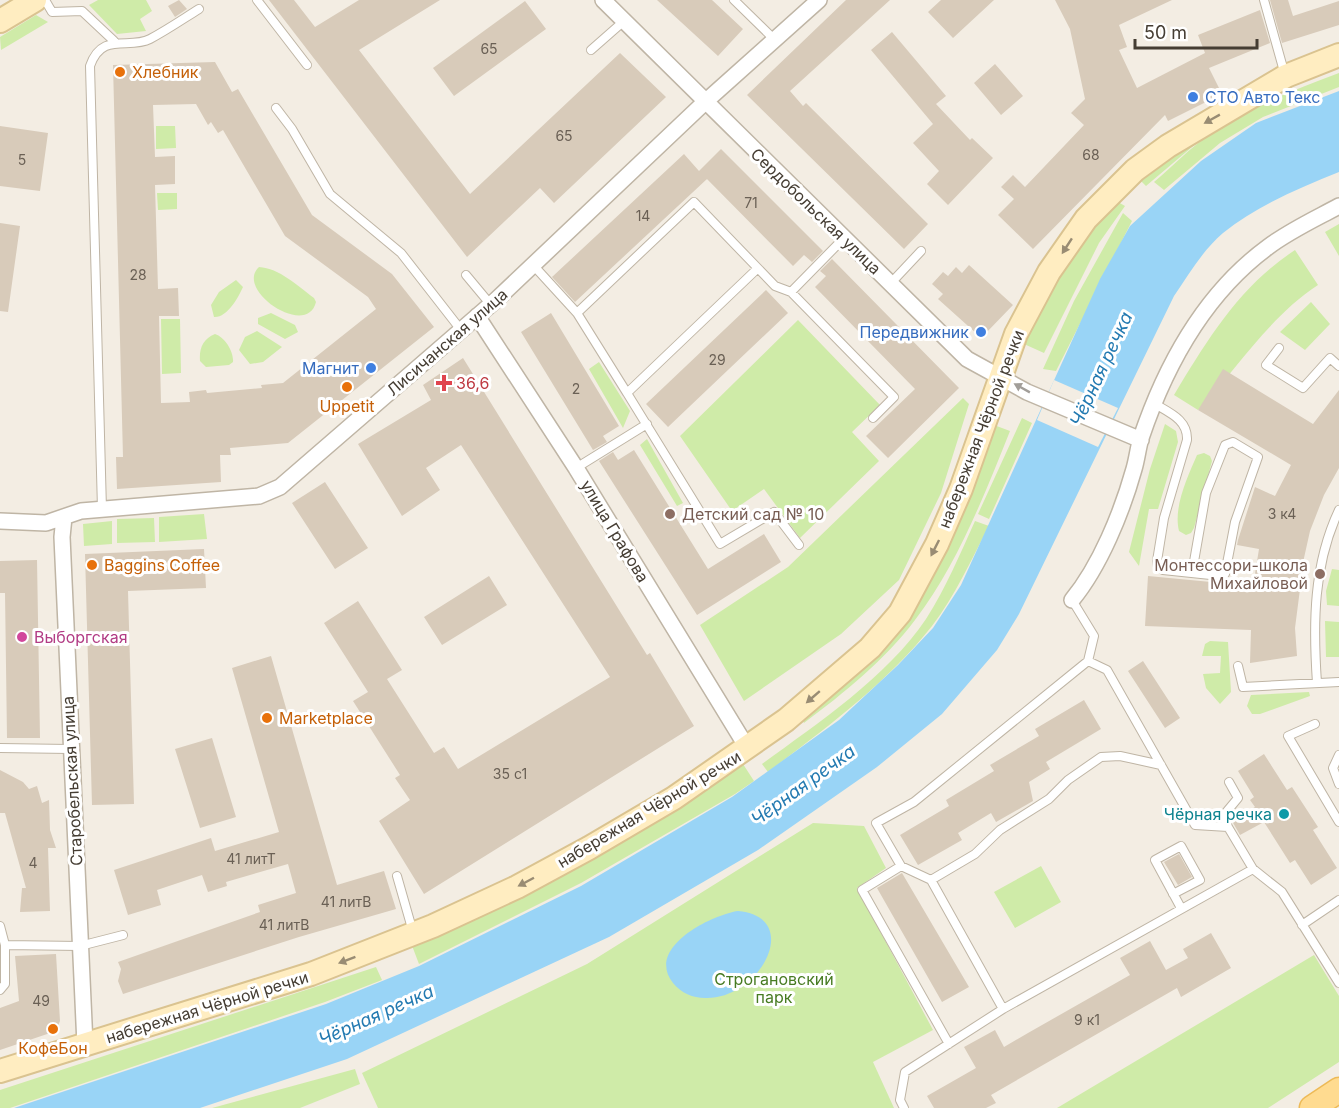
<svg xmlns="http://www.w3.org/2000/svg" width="1339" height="1108" font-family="Inter,sans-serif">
	<rect width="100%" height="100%" fill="#f3ede3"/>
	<path fill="#cfeba8" d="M98 0H146L152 11 140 19 146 31 117 34 89 5Z
		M36 15 48 22 1 50 0 37Z
		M1339 73V87L1263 117 1220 143 1164 190 1154 182C1173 166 1190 148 1210 134 1249 106 1295 90 1339 73Z
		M156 126H175L176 148 156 149Z
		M1205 136 1146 186 1136 176Z
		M157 193H177V209L158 210Z
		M1111 198 1125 206 1099 243 1044 353 1024 344 1039 307Z
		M1123 213 1132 221 1056 371 1043 369 1074 301Z
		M1339 224V256L1325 232Z
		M1295 250 1318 285C1269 317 1238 368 1198 410L1174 395C1208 339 1239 287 1295 250Z
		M259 267C279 268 298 286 314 298L316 302C307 339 234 290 259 267Z
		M236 280 243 287C238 298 227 318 214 317L211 305 219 292Z
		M1311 302 1330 324 1305 350 1280 332Z
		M271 313 295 325 298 332 285 339 258 324V318Z
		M161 319H180L181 373 162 374Z
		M798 320 880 405 852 432 879 461 800 538 764 489 732 511 680 436Z
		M257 331 282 347 263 362 250 364 239 350 245 337Z
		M215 334C225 337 234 352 233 362L229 365 206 367 200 361C199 348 203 339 215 334Z
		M599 362 630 411 623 428 589 369Z
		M963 398 969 404 941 493 899 580 841 634 744 701 700 625 788 567Z
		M1022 418 1032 423 989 519 978 514Z
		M1165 424 1176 431 1178 442 1158 509H1149L1139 566 1129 552 1150 469Z
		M994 425 1010 431C985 494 956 567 915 620 885 660 844 693 804 723L802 719 910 616 948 547 973 491Z
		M647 439 683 503 677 506 640 445Z
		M1204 453 1210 456 1212 461 1194 528 1191 533 1186 535 1179 531C1173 507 1188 476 1197 455Z
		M204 514 207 539 159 542V517Z
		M154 518 155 542 117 543V519Z
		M112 521V544L84 546 83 524Z
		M975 521 989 526C971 560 955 596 932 626 886 684 826 728 768 772L762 764C818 723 887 677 926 619 946 588 960 554 975 521Z
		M1332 569 1339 570V606L1327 605 1326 591Z
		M1325 621 1339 622V657H1326Z
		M1210 641 1228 642 1231 692 1220 704 1206 688 1203 674 1220 673 1221 656H1202L1205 644Z
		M1309 692 1310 696 1260 714H1252L1247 706 1251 695Z
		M743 764 754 781 735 794 581 883 419 964 411 943 723 777Z
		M813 823 864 826 886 868 857 888 933 1030 873 1062 894 1108H378L362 1073 587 964Z
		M1041 866 1061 902 1015 928 994 892Z
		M1314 955 1339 996V1062L1268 1108H1057Z
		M376 967 382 980 325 1002 10 1108H0V1090Z
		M355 1069 360 1084 300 1108H212Z"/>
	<path fill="#99d4f6" d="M1339 91V172C1299 188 1257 206 1223 233 1203 250 1189 274 1174 296L1019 614 997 650 942 714 877 767 758 850 609 937 347 1059 200 1108H14L326 1004 419 966 581 886 732 797 839 720 898 665 933 628 961 585 1100 279 1130 226 1201 161 1256 123Z
		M738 911C804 917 760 1000 705 998 693 998 681 993 673 983 645 948 711 915 738 911Z"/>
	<path fill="#f3ede3" d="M1054 380 1118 408 1098 447 1037 420Z"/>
	<path fill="#d8cbba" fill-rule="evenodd" d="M179 0 187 9 175 17 168 6Z
		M269 0H294L315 27 359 0H440L359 50 470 194 620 53 666 97 554 203 540 188 467 257Z
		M657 0H712L743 29 718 56Z
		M846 0H890L790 91 803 106 806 103 928 224 904 249 747 95Z
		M941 0H994L953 38 928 12Z
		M1055 0H1172L1119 25 1127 47 1119 50 1137 88 1205 53 1198 35 1260 10 1270 43 1209 68 1222 94 1168 121 1165 115 1033 249 998 215 1014 199 1001 187 1013 175 1025 187 1084 125 1071 113 1085 99 1070 29Z
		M1270 0H1288L1293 16 1339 1V25L1282 43Z
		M525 1 546 29 454 96 433 68Z
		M892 32 946 96 936 104 970 140 972 138 993 158 948 205 927 184 939 171 913 143 933 124 871 50Z
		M215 62 232 92 238 89 312 215 392 274 434 327 288 443 230 448 231 455H220L221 482 117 489 116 457H123L113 65ZM196 104 208 125 211 122 218 133 223 130 285 236 368 297 376 309 283 383 261 385 262 388 207 393 206 390 189 392 190 402 161 403 159 316H179L178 288 158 289 155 185 175 184V156L155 157 153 105Z
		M995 64 1023 96 1001 115 974 83Z
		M0 126 48 133 40 191 0 186Z
		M721 149 823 251 812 262 804 255 793 266 704 176 707 179 575 302 552 277 684 154 699 171Z
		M0 223 20 226 8 312 0 311Z
		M832 259 959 388 888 458 866 436 915 389 815 287 826 276 820 271Z
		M969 265 1013 305 985 334H977L938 299 943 294 932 284 943 272 948 276 956 267 962 273Z
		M766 290 788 313 668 427 646 404Z
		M551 313 619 426 603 436 607 442 593 450 521 332Z
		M463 358 647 655 650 653 694 726 424 894 379 821 410 800 395 778 400 775 353 701 368 692 324 623 358 601 402 670 387 679 434 753 444 747 458 769 610 677 461 445 426 468 440 490 402 516 358 444 431 400 423 385Z
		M1223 369 1313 424 1339 390V468L1324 495 1310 531 1304 558 1295 628 1297 656 1250 663 1251 630 1145 626 1148 576 1253 586 1259 549 1237 545 1238 540 1255 487 1275 496 1291 465 1198 410Z
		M634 450 708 569 764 534 781 562 697 615 599 461 613 452 618 460Z
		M325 482 368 548 335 569 292 503Z
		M204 549 206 588 128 591 134 804 92 805 85 554Z
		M37 560 40 738H7L5 593H0V561Z
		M489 576 507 605 442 645 424 617Z
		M271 656 337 885 384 871 396 909 299 937 123 994 118 981 121 969 118 962 260 912 258 905 296 893 288 864 226 882 227 886 208 892 202 875 157 890 161 905 128 915 114 870 211 838 215 851 279 832 232 668Z
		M1143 661 1180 718 1165 728 1128 671Z
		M1084 700 1101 729 1046 762 1050 769 1029 782 1033 801 996 822 991 813 958 833 962 840 918 865 900 835 949 806 946 800 994 771 990 765 1039 736 1035 729Z
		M212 738 236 817 200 828 175 749Z
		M1264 754 1287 790 1292 787 1318 827 1313 830 1337 868 1311 885 1295 860 1290 863 1264 822 1240 835 1232 821 1255 807 1250 800 1254 797 1238 771Z
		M0 770 23 782 29 789 37 786 42 803 49 800 50 830 56 848H48L50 911 20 912 22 888H26L5 813H0Z
		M1179 854 1192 877 1178 885 1164 862Z
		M902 873 969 987 942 1002 877 888Z
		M1211 933 1231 968 1181 997 1177 988 991 1095 996 1103 986 1108H934L927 1096 976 1068 964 1047 995 1030 1004 1047 1028 1033 1130 975 1120 958 1150 941 1166 970 1188 958 1183 949Z
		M56 954 60 1021 56 1031 0 1050V1008L19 1001 15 956Z"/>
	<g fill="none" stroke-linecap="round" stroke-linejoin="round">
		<g stroke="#bfb5a5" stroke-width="10">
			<path id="lane" d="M45 0 52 12 82 11 114 41
				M257 0 307 65
				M734 0 775 40
				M1264 0 1285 75
				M591 50 624 21
				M276 108 292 129 330 194 401 253 461 330
				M534 266 577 313 694 202 775 286 791 292 844 238
				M466 275 491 305
				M890 284 921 251
				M791 292 894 397 873 418
				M577 313 627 393 757 269
				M1279 348 1266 365 1303 388 1330 358 1339 366
				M627 393 720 544 774 512 799 545
				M1155 404C1170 413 1188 420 1187 440L1164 518 1157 561 1158 567 1163 570 1220 576 1225 574 1235 522 1258 457 1233 442 1225 445 1206 493 1192 573
				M576 468 647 424
				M102 509 90 66C102 31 129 50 150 39 167 30 183 19 199 9
				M1072 600 1094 636 1088 661
				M1238 666 1243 687 1339 682
				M1317 683C1313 624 1313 565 1339 510
				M1315 724 1288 736 1339 822
				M0 748 70 749
				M1339 755 1333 768 1339 784
				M1228 827 1223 816 1238 798 1229 782
				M901 866 862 890 949 1044
				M397 876 413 932
				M931 880 975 854 1000 830 1049 799 1068 780 1101 757 1120 756 1161 765
				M1173 894 1200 880 1181 846 1155 860 1181 908
				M1302 925 1339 900
				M0 926 5 945
				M0 990 5 984V945L80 946 123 935
				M1003 1009 1253 869
				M904 1108 900 1100 905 1072 1003 1009 931 880 901 866 876 823 914 802 1088 661 1107 670 1195 825 1228 827 1253 869 1282 892 1339 983"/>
		</g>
		<g stroke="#bfb5a5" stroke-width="18">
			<path id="street" d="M603 0 967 359 1027 392 1141 440
				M477 316 576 468 748 749
				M64 517 62 537 85 1045
				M0 521 46 523 81 511 259 496 280 487 496 300 705 102 819 0
				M1072 600C1100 566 1122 512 1134 469 1137 459 1138 448 1141 438 1166 364 1204 294 1268 247 1289 231 1315 219 1339 206"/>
		</g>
		<g stroke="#dac390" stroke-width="26">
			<path id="secondary" d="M0 21 35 0
				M0 1071 311 974 433 926 517 887 589 848 674 798 786 720 870 648 900 613 937 544 961 489 1016 334 1049 272 1086 219 1135 170 1168 146 1286 76 1339 55"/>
		</g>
		<g stroke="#edba57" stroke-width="27">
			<path id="primary" d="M1312 1108 1339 1090"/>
		</g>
		<use href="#lane" stroke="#fff" stroke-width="8"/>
		<use href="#street" stroke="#fff" stroke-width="15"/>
		<use href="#secondary" stroke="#ffedc1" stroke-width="22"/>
		<use href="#primary" stroke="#ffdb90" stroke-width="24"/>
	</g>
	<defs><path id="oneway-solid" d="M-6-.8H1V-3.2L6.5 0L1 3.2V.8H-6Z" transform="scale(1.5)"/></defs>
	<g fill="#998c73">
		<use href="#oneway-solid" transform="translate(1212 119) rotate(151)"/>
		<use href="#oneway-solid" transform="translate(1067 246) rotate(123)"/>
		<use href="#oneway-solid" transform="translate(935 548) rotate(117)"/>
		<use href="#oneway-solid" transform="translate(813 697) rotate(139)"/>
		<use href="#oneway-solid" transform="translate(526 882) rotate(152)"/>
		<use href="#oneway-solid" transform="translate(347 960) rotate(159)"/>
	</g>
	<use fill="#a29e99" href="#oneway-solid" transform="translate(1022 388) rotate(-151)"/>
	<g fill="#e8710a" stroke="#fff" stroke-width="2">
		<circle cx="120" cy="72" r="6"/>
		<circle cx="347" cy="387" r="6"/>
		<circle cx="92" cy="565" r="6"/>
		<circle cx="267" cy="718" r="6"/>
		<circle cx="53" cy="1029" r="6"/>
	</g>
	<g fill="#3f7fe0" stroke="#fff" stroke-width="2">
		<circle cx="1193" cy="97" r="6"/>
		<circle cx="981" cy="332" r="6"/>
		<circle cx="371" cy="368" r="6"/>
	</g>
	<path fill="#e0444e" stroke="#fff" stroke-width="2" d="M441 374h6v6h6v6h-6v6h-6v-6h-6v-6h6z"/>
	<g fill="#8d6e63" stroke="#fff" stroke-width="2">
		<circle cx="670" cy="514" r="6"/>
		<circle cx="1320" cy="574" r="6"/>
	</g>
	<circle fill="#d1479c" stroke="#fff" stroke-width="2" cx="22" cy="637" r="6"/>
	<circle fill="#0f9aa8" stroke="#fff" stroke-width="2" cx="1284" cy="814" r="6"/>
	<g text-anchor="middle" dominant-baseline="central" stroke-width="6" stroke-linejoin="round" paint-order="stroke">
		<g font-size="14" fill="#6a6055">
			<text x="489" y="48">65</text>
			<text x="564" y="135">65</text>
			<text x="1091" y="154">68</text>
			<text x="22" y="159">5</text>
			<text x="751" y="202">71</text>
			<text x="643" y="215">14</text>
			<text x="138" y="274">28</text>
			<text x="717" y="359">29</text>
			<text x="576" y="388">2</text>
			<text x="1282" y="513">3 к4</text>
			<text x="510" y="773">35 с1</text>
			<text x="251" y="858">41 литТ</text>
			<text x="33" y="862">4</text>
			<text x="346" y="901">41 литВ</text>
			<text x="284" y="924">41 литВ</text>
			<text x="41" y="1000">49</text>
			<text x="1087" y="1019">9 к1</text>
		</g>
		<g font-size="16" fill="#c56008" stroke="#fff" text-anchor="start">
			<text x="132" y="72">Хлебник</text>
			<text x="347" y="406" text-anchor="middle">Uppetit</text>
			<text x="104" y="565">Baggins Coffee</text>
			<text x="279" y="718">Marketplace</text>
			<text x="53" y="1048" text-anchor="middle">КофеБон</text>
		</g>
		<g font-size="16" fill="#366cbe" stroke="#fff" text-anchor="end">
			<text x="1205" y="97" text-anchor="start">СТО Авто Текс</text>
			<text x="969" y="332">Передвижник</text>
			<text x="359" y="368">Магнит</text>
		</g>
		<g font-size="16" fill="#453d33" stroke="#fff">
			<text transform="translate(816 211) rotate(44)">Сердобольская улица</text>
			<text transform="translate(447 342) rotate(-41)">Лисичанская улица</text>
			<text transform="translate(981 429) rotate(-69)">набережная Чёрной речки</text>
			<text transform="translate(615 531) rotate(59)">улица Графова</text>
			<text transform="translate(72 781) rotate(-93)">Старобельская улица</text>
			<text transform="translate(649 809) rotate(-31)">набережная Чёрной речки</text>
			<text transform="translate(207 1007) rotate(-17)">набережная Чёрной речки</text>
		</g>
		<g font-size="16" fill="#be3a42" stroke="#fff" text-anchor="start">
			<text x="456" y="383">36,6</text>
		</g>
		<g font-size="16" fill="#785e54" stroke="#fff" text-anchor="start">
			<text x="682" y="514">Детский сад № 10</text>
			<text x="1308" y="565" text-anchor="end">Монтессори-школа<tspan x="1308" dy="18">Михайловой</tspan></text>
		</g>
		<g font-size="16" fill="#b23c85" stroke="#fff" text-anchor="start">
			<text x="34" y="637">Выборгская</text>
		</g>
		<g font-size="16" fill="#0d838f" stroke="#fff" text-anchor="end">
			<text x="1272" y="814">Чёрная речка</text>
		</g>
		<g font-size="16" fill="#477b22" stroke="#fff">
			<text x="774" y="979">Строгановский<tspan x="774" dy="18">парк</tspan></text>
		</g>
		<g font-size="18" font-style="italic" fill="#237ab1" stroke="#fff">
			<text transform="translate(1101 369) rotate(-65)">Чёрная речка</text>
			<text transform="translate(803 785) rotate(-36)">Чёрная речка</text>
			<text transform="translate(376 1015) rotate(-24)">Чёрная речка</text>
		</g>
	</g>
	<path d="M1135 39v9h122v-9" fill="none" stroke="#453d33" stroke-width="3"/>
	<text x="1144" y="39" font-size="18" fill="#453d33" stroke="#ffffff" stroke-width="4.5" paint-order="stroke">50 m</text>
</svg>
